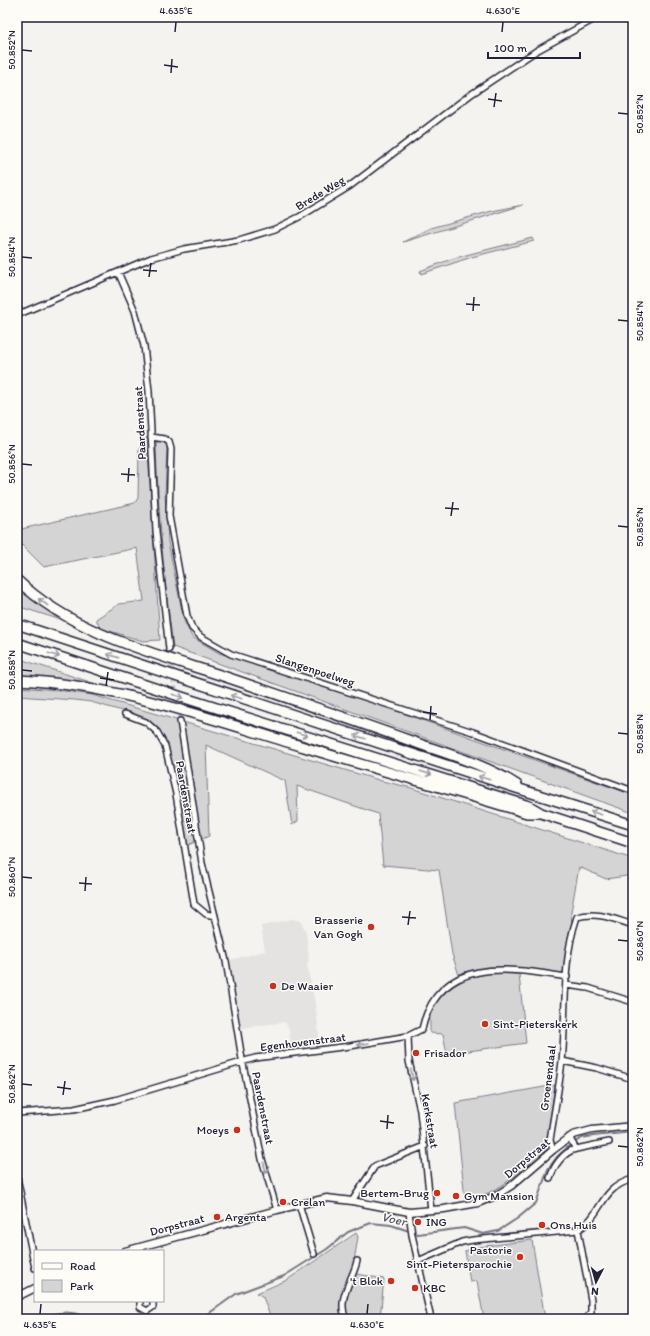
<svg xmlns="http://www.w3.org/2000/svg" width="650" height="1336" font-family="Itim,sans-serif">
	<rect width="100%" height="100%" fill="#f4f3ef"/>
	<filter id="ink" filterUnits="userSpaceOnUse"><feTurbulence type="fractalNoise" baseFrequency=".025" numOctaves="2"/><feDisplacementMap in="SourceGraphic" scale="8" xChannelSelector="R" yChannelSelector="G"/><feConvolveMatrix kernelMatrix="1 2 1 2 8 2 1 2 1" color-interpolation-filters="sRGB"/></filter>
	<g filter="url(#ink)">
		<path fill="#e4e3e2" d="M292 919 301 921 306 932 309 958 307 965 316 1008 320 1045 291 1049 289 1029 285 1022 241 1028 230 960 265 951 261 926Z"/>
		<path fill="#d5d4d5" stroke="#7c7b88" d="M523 205 403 242 431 228 492 211Z
			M533 238 534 241 472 257 421 274 420 271 454 258Z
			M147 437 160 640 143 641 100 628 96 619 119 604 144 601 137 548 44 567 17 540V530L135 503 138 498 139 449Z
			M160 441H163L167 446 165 495 168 542 184 621 192 637 219 653 346 693 633 795V813L173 647C164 579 158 512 156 443Z
			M17 585 58 619 17 606Z
			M17 658 99 685 17 675Z
			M17 687 58 690 92 695 382 781 408 787 633 859V875L606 879 579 867 571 912 572 927 563 974C527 971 493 959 459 975L452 954 439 870 383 865 378 814 297 786 298 821 292 825 285 781 206 745 209 836 181 848 167 745 155 725 136 715 91 702 75 700 17 696Z
			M487 973 519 974 526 1043 447 1054 443 1034 430 1033V1011C445 989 461 978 487 973Z
			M555 1085 546 1150C523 1169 496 1197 465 1199L455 1103Z
			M356 1233 358 1237 352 1273 384 1279 380 1318 271 1319 263 1297 257 1293 287 1280Z
			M532 1240 545 1319H484L477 1281 470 1282 465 1251 478 1247Z"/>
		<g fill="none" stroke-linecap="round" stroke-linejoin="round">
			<path stroke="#757582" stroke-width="2" d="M38 1319C57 1311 72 1310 91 1319
				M201 1319 236 1294 284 1276 327 1249 348 1232 371 1223 391 1225 418 1234 464 1228 483 1234 498 1231 518 1218 536 1203 548 1169 557 1157 570 1145 582 1138 593 1136 633 1132"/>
			<path stroke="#cac9cb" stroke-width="5" stroke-dasharray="5 2.5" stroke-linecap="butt" d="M169 649 180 721"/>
			<g stroke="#22223b" stroke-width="8">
				<path id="minor" d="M118 272 135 311 144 346 149 391 156 531 169 649
					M17 315 151 258 184 249 239 240 275 229 301 216 350 186 470 95 536 51 598 17
					M151 437 165 439 169 442 171 449 169 516 187 616 192 628 201 637 231 654 473 732 633 791
					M125 714 146 722 157 732 165 746 176 794 194 904 206 914 215 916
					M180 721 202 863 226 961 242 1059 262 1159 277 1210
					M566 985 588 988 633 1002
					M408 1036 409 1061 420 1111 431 1210
					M562 1061 597 1068 633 1079
					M17 1113 74 1109 115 1100 255 1058 350 1046 408 1036 422 1029C439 955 510 968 567 977
					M576 1149 609 1142
					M553 1150 550 1140C554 1114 559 1088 562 1061 567 1014 561 963 577 917 597 911 614 919 633 925
					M17 1177 35 1268
					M550 1178C554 1166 563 1152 576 1149L569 1137
					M352 1201 375 1166 425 1146
					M299 1204 314 1254
					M409 1212 412 1235 431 1319
					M578 1230 591 1300V1312L585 1319
					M418 1261 462 1242 473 1240 578 1230C603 1215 599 1188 633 1179
					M140 1301V1307L147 1311 153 1307V1301
					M346 1319C336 1299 353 1280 357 1261"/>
			</g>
			<g stroke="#22223b" stroke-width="9">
				<path id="tertiary" d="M125 1251 277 1210 327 1198 352 1201 409 1212 444 1209 478 1203 495 1196 511 1186 553 1150 573 1135 592 1130 633 1126
					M17 1297 35 1288"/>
			</g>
			<g stroke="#22223b" stroke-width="12">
				<path id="motorway" d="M17 580C74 634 153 653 226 677 288 698 350 719 411 741 447 754 485 764 517 785
					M17 624 507 785 633 825
					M17 643 191 700 529 806 541 813 633 843
					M17 680C115 684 211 719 304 747 378 770 453 790 527 813H540"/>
			</g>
			<use href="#minor" stroke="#fdfcf7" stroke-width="5"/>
			<use href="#tertiary" stroke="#fdfcf7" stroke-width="6"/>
			<use href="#motorway" stroke="#fdfcf7" stroke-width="9"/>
		</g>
		<defs><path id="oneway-shaft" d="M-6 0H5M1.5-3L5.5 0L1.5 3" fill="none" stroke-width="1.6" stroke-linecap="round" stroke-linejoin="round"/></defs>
		<g stroke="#9a9aa2">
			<use href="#oneway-shaft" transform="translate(43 602) rotate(-143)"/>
			<use href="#oneway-shaft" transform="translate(54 655) rotate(18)"/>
			<use href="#oneway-shaft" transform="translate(113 656) rotate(-162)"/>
			<use href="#oneway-shaft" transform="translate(178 696) rotate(18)"/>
			<use href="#oneway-shaft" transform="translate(236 697) rotate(-162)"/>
			<use href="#oneway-shaft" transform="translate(302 734) rotate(17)"/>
			<use href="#oneway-shaft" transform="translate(360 737) rotate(-162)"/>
			<use href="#oneway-shaft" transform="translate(426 773) rotate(18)"/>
			<use href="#oneway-shaft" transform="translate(484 778) rotate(-162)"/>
			<use href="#oneway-shaft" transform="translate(596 813) rotate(-162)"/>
			<use href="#oneway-shaft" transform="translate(363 1044) rotate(170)"/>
			<use href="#oneway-shaft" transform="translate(412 1075) rotate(78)"/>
			<use href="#oneway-shaft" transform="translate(265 1168) rotate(74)"/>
		</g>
	</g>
	<path fill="none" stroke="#22223b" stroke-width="1.5" d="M175 32 176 22M502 32 503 22M22 50 32 51M164 65 178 67M171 73 172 59M488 99 502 101M494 107 496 93M618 113 628 114M22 257 32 258M143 270 157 271M149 277 151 263M466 304 480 305M473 311 474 297M618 320 628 321M22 464 32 465M121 474 135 475M128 482 129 468M445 508 459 509M451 516 453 502M618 526 628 527M22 670 32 671M100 678 114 680M106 686 108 672M423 712 437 714M430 720 431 706M618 733 628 734M22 877 32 878M79 883 92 884M85 891 86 877M402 917 416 918M408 925 410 911M618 940 628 941M22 1084 32 1085M57 1087 71 1089M63 1095 65 1081M380 1121 394 1123M387 1129 388 1115M618 1146 628 1147M40 1314 41 1304M367 1314 368 1304"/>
	<g fill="#c8321e" stroke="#fdfcf7" stroke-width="1.5">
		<circle cx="371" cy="927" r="4"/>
		<circle cx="273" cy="986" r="4"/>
		<circle cx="485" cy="1024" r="4"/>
		<circle cx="416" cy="1053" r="4"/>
		<circle cx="237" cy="1130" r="4"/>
		<circle cx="437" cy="1193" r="4"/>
		<circle cx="456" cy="1196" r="4"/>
		<circle cx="283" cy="1202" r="4"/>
		<circle cx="217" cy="1217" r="4"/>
		<circle cx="418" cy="1222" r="4"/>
		<circle cx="542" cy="1225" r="4"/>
		<circle cx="520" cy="1257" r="4"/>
		<circle cx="391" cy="1281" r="4"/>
		<circle cx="415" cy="1288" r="4"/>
	</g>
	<g text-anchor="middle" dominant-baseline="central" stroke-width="3" stroke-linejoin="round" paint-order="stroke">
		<g font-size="12" fill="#22223b" stroke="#fdfcf7">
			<text transform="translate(320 193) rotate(-31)">Brede Weg</text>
			<text transform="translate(140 423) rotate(-93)">Paardenstraat</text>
			<text transform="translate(315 670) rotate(18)">Slangenpoelweg</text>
			<text transform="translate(186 797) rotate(80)">Paardenstraat</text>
			<text transform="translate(303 1042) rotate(-7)">Egenhovenstraat</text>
			<text transform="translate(548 1078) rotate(-83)">Groenendaal</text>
			<text transform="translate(263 1108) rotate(79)">Paardenstraat</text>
			<text transform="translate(430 1121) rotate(80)">Kerkstraat</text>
			<text transform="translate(527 1158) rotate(-40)">Dorpstraat</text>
			<text transform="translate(177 1225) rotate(-15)">Dorpstraat</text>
		</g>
		<g font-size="12" fill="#22223b" stroke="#fdfcf7" text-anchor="start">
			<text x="363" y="920" text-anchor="end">Brasserie<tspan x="363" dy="14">Van Gogh</tspan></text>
			<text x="281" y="986">De Waaier</text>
			<text x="493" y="1024">Sint-Pieterskerk</text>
			<text x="424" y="1053">Frisador</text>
			<text x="229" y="1130" text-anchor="end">Moeys</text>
			<text x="429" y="1193" text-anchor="end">Bertem-Brug</text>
			<text x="464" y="1196">Gym Mansion</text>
			<text x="291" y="1202">Crelan</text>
			<text x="225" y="1217">Argenta</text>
			<text x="426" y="1222">ING</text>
			<text x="550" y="1225">Ons Huis</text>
			<text x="512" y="1250" text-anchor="end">Pastorie<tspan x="512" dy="14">Sint-Pietersparochie</tspan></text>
			<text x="383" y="1281" text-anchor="end">'t Blok</text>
			<text x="423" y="1288">KBC</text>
		</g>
		<g font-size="13" font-style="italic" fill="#59596b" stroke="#fdfcf7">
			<text transform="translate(394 1219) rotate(13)">Voer</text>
		</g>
	</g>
	<rect width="650" height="1336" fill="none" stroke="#fdfcf7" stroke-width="44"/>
	<rect x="34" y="1250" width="130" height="52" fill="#fdfcf7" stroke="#a5a5ac"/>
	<rect x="42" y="1263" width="20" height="6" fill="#fdfcf7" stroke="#a5a5ac"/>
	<text x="70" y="1270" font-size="12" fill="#22223b">Road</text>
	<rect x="42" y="1280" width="20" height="12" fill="#d5d4d5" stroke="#a5a5ac"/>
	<text x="70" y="1290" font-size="12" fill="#22223b">Park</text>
	<g transform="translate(596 1282) rotate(186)" stroke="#fdfcf7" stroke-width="3" paint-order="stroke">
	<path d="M0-3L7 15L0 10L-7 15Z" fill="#22223b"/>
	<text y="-6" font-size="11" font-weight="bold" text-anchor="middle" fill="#22223b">N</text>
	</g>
	<path d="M488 52v6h92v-6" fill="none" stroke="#22223b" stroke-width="2"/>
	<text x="494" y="52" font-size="12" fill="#22223b" stroke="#fdfcf7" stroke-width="3" paint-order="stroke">100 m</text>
	<rect x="22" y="22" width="606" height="1292" fill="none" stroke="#22223b" stroke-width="1.5"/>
	<g font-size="10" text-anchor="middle" fill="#22223b">
		<text x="176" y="14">4.635°E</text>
		<text x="503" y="14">4.630°E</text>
		<text transform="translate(11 50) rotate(-90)" y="4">50.852°N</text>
		<text transform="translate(639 114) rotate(-90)" y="4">50.852°N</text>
		<text transform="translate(11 257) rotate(-90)" y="4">50.854°N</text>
		<text transform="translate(639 321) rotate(-90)" y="4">50.854°N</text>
		<text transform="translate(11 464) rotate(-90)" y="4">50.856°N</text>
		<text transform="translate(639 527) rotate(-90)" y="4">50.856°N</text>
		<text transform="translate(11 670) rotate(-90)" y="4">50.858°N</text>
		<text transform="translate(639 734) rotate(-90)" y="4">50.858°N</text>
		<text transform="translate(11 877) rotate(-90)" y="4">50.860°N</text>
		<text transform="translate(639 941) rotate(-90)" y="4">50.860°N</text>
		<text transform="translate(11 1084) rotate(-90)" y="4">50.862°N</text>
		<text transform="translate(639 1147) rotate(-90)" y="4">50.862°N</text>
		<text x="40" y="1328">4.635°E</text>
		<text x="367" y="1328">4.630°E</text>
	</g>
</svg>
